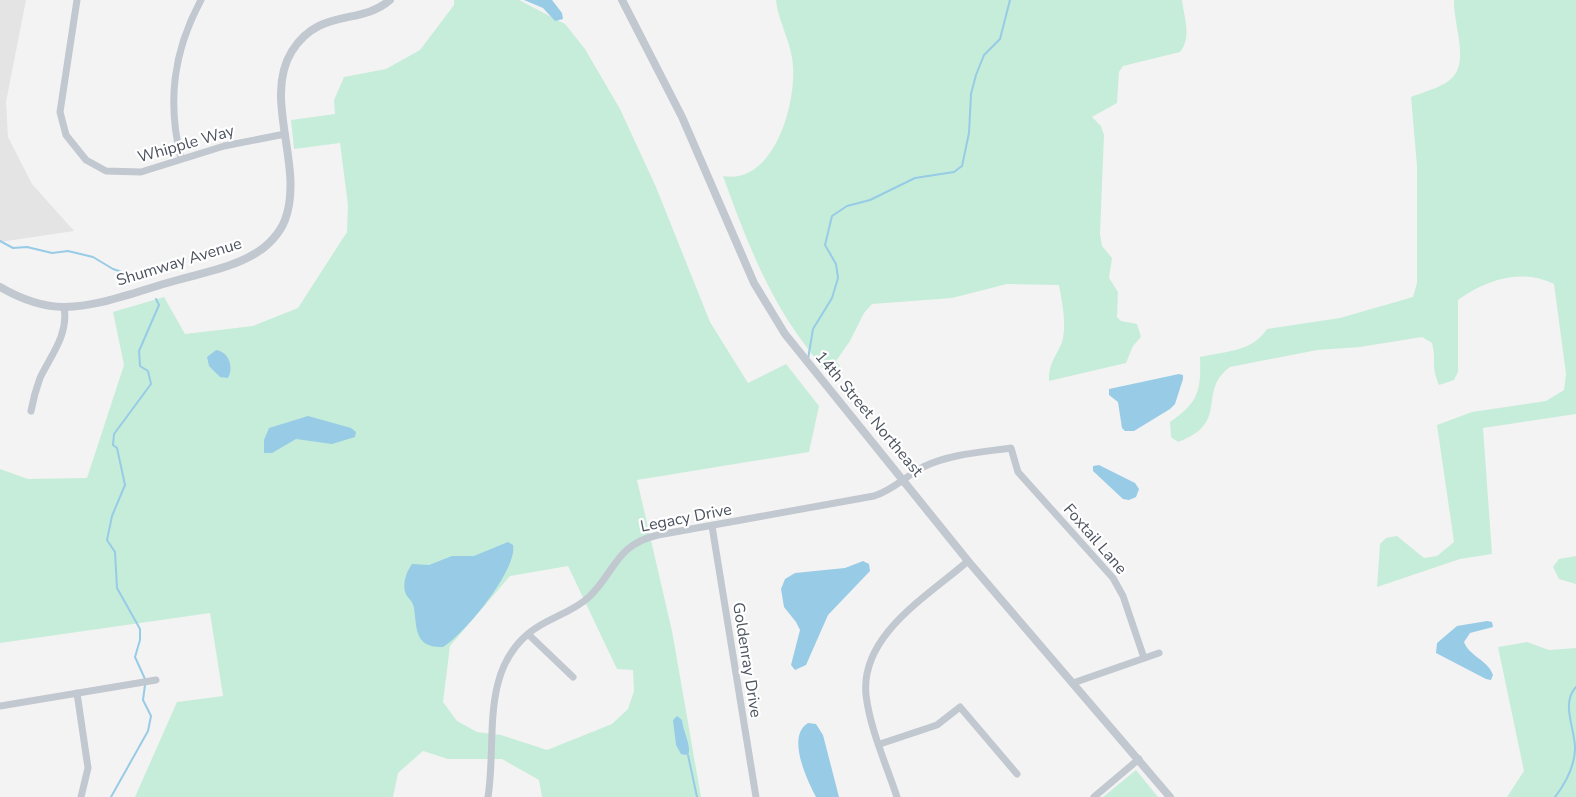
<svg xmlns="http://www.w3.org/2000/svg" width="1576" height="797" font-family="'Nunito Sans',sans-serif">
	<rect width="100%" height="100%" fill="#f4f3f3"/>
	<path fill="#e5e4e4" d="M0 0H26L6 102 8 137 32 184 74 231 0 242Z"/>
	<path fill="#c6edda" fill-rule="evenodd" d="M454 0H519L565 24 585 49 620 109 656 187 710 322 748 383 786 364 819 406 809 452 637 480 672 631 701 797H542L539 780 502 759H448L423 751 398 773 393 797H135L177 702 223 696 210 613 0 643V469L28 479 87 478 124 365 113 312 164 297 185 334 253 326 298 308 347 232 348 205 340 143 294 149 291 120 335 114 334 100 344 77 386 69 420 50 454 5ZM568 566 617 669 633 670 634 691 628 709 612 724 547 750 501 735 477 732 457 721 443 702 450 646 510 576Z
		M776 0H1182C1184 17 1192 38 1180 52L1123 66 1119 72 1117 103 1092 117 1101 126 1104 135 1100 234 1102 246 1112 258 1109 278 1118 292 1117 317 1121 321 1137 324 1141 337 1133 346 1126 363 1049 381C1049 362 1056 357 1062 342 1067 324 1062 303 1059 285L1007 284 952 298 872 304 864 313 850 341 836 361 843 371 841 376 833 381C821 365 808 350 797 334 764 287 742 229 723 176 775 186 799 98 792 58 789 38 778 20 776 0Z
		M1454 0H1576V414L1483 428 1492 554 1460 559 1377 587 1380 544 1386 538 1397 536 1424 558 1437 556 1454 542 1437 425 1472 412 1546 401 1564 390 1566 374 1554 284C1521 268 1486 280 1458 300V372L1454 380 1439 385C1430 364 1437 362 1432 343L1422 337 1360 347 1317 350 1230 367C1196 392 1231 423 1178 442L1171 437 1170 422C1199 402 1201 391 1200 357 1226 351 1252 352 1267 329L1340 318 1413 297 1417 283V166L1411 97C1423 92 1444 87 1453 77 1469 59 1453 23 1454 0Z
		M1576 556V584L1559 579 1553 567 1559 559Z
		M1527 642 1549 650 1576 648V797H1507L1524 771 1498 647Z
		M1136 770 1158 797H1103Z"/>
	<path fill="#97cbe6" d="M524 0H552L562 13 563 19 555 21 543 8Z
		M216 350C229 352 234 367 228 378L220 377 209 366 207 357Z
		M1179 374 1183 375V379L1175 404 1170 409 1134 431H1125L1122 428 1118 402 1109 395V389Z
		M308 416 351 428 356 432 355 437 332 444 296 439 272 453H264V440L269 428Z
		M1099 465 1135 483 1139 489 1136 497 1129 500 1123 499 1093 471V466Z
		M508 542 513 545C518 569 464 635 443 647 414 648 417 628 414 608 413 602 410 600 407 596 401 587 406 572 412 564L429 565 452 556H474Z
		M863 561 869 564 870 571 828 615 806 665 795 670 791 665 800 630 796 622 784 607 781 589 785 579 795 573 845 568Z
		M1487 621 1492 622 1493 627 1470 633 1464 642C1469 656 1488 660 1493 675L1491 680 1486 679 1436 653 1437 643 1457 626Z
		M677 716 682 720C683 731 690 742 689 753L686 755 681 754 676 745 673 720Z
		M808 723 816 724 823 735 839 797H816C807 780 786 736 808 723Z"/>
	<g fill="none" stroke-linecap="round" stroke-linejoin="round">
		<path stroke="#97cbe6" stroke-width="2" d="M0 241 13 248 27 247 52 253 68 251 93 257 113 269 143 279
			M808 359 813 329 832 298 838 278 836 264 825 245 832 216 847 206 870 200 915 178 954 172 962 166 969 133 971 94 976 75 984 55 1000 39 1010 0
			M145 679 135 657 140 640V629L117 588 115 552 107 540 112 516 125 485 117 448 113 445 114 434 151 384 148 371 140 366 139 351 159 305 156 299
			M688 755 697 797
			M111 797 148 731 151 716 143 700 145 685
			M1555 797C1565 784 1574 767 1575 750 1576 730 1560 704 1576 687"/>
		<path stroke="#c2c8d0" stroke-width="7" d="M77 0 60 112 66 135 86 160 106 171 141 172 224 146 285 134
			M181 159C167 102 173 52 201 0
			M31 411C33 400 36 389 40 378 51 355 69 334 64 307
			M712 526 756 797
			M528 634 573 677
			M1073 683 1159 653
			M77 693 88 768 81 797
			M0 706 156 680
			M880 744 937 725 960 707 1017 774
			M488 797C497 741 480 673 529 633 547 618 572 613 589 597 616 571 615 545 658 535L874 496C893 490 906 476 923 467 949 454 983 452 1011 448L1018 472 1113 578 1123 596 1144 658
			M897 797C886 764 870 729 866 695 860 635 928 596 968 561
			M1094 797 1139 759"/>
		<path stroke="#c2c8d0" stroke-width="8" d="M622 0 682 117 754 283 785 334 968 561 1170 797
			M0 287C19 298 41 307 64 307 102 306 138 291 174 281 201 273 232 268 256 253 268 246 280 233 285 220 305 167 262 99 292 51 320 7 360 26 390 0"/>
	</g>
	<g text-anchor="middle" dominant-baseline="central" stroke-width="4.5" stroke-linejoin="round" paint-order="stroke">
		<g font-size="16" fill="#4c535f" stroke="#fff">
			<text transform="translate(186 144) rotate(-16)">Whipple Way</text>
			<text transform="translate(179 262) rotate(-17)">Shumway Avenue</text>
			<text transform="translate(869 414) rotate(50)">14th Street Northeast</text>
			<text transform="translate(686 518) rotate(-11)">Legacy Drive</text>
			<text transform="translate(1095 539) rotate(49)">Foxtail Lane</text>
			<text transform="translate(747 660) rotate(81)">Goldenray Drive</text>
		</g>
	</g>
</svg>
